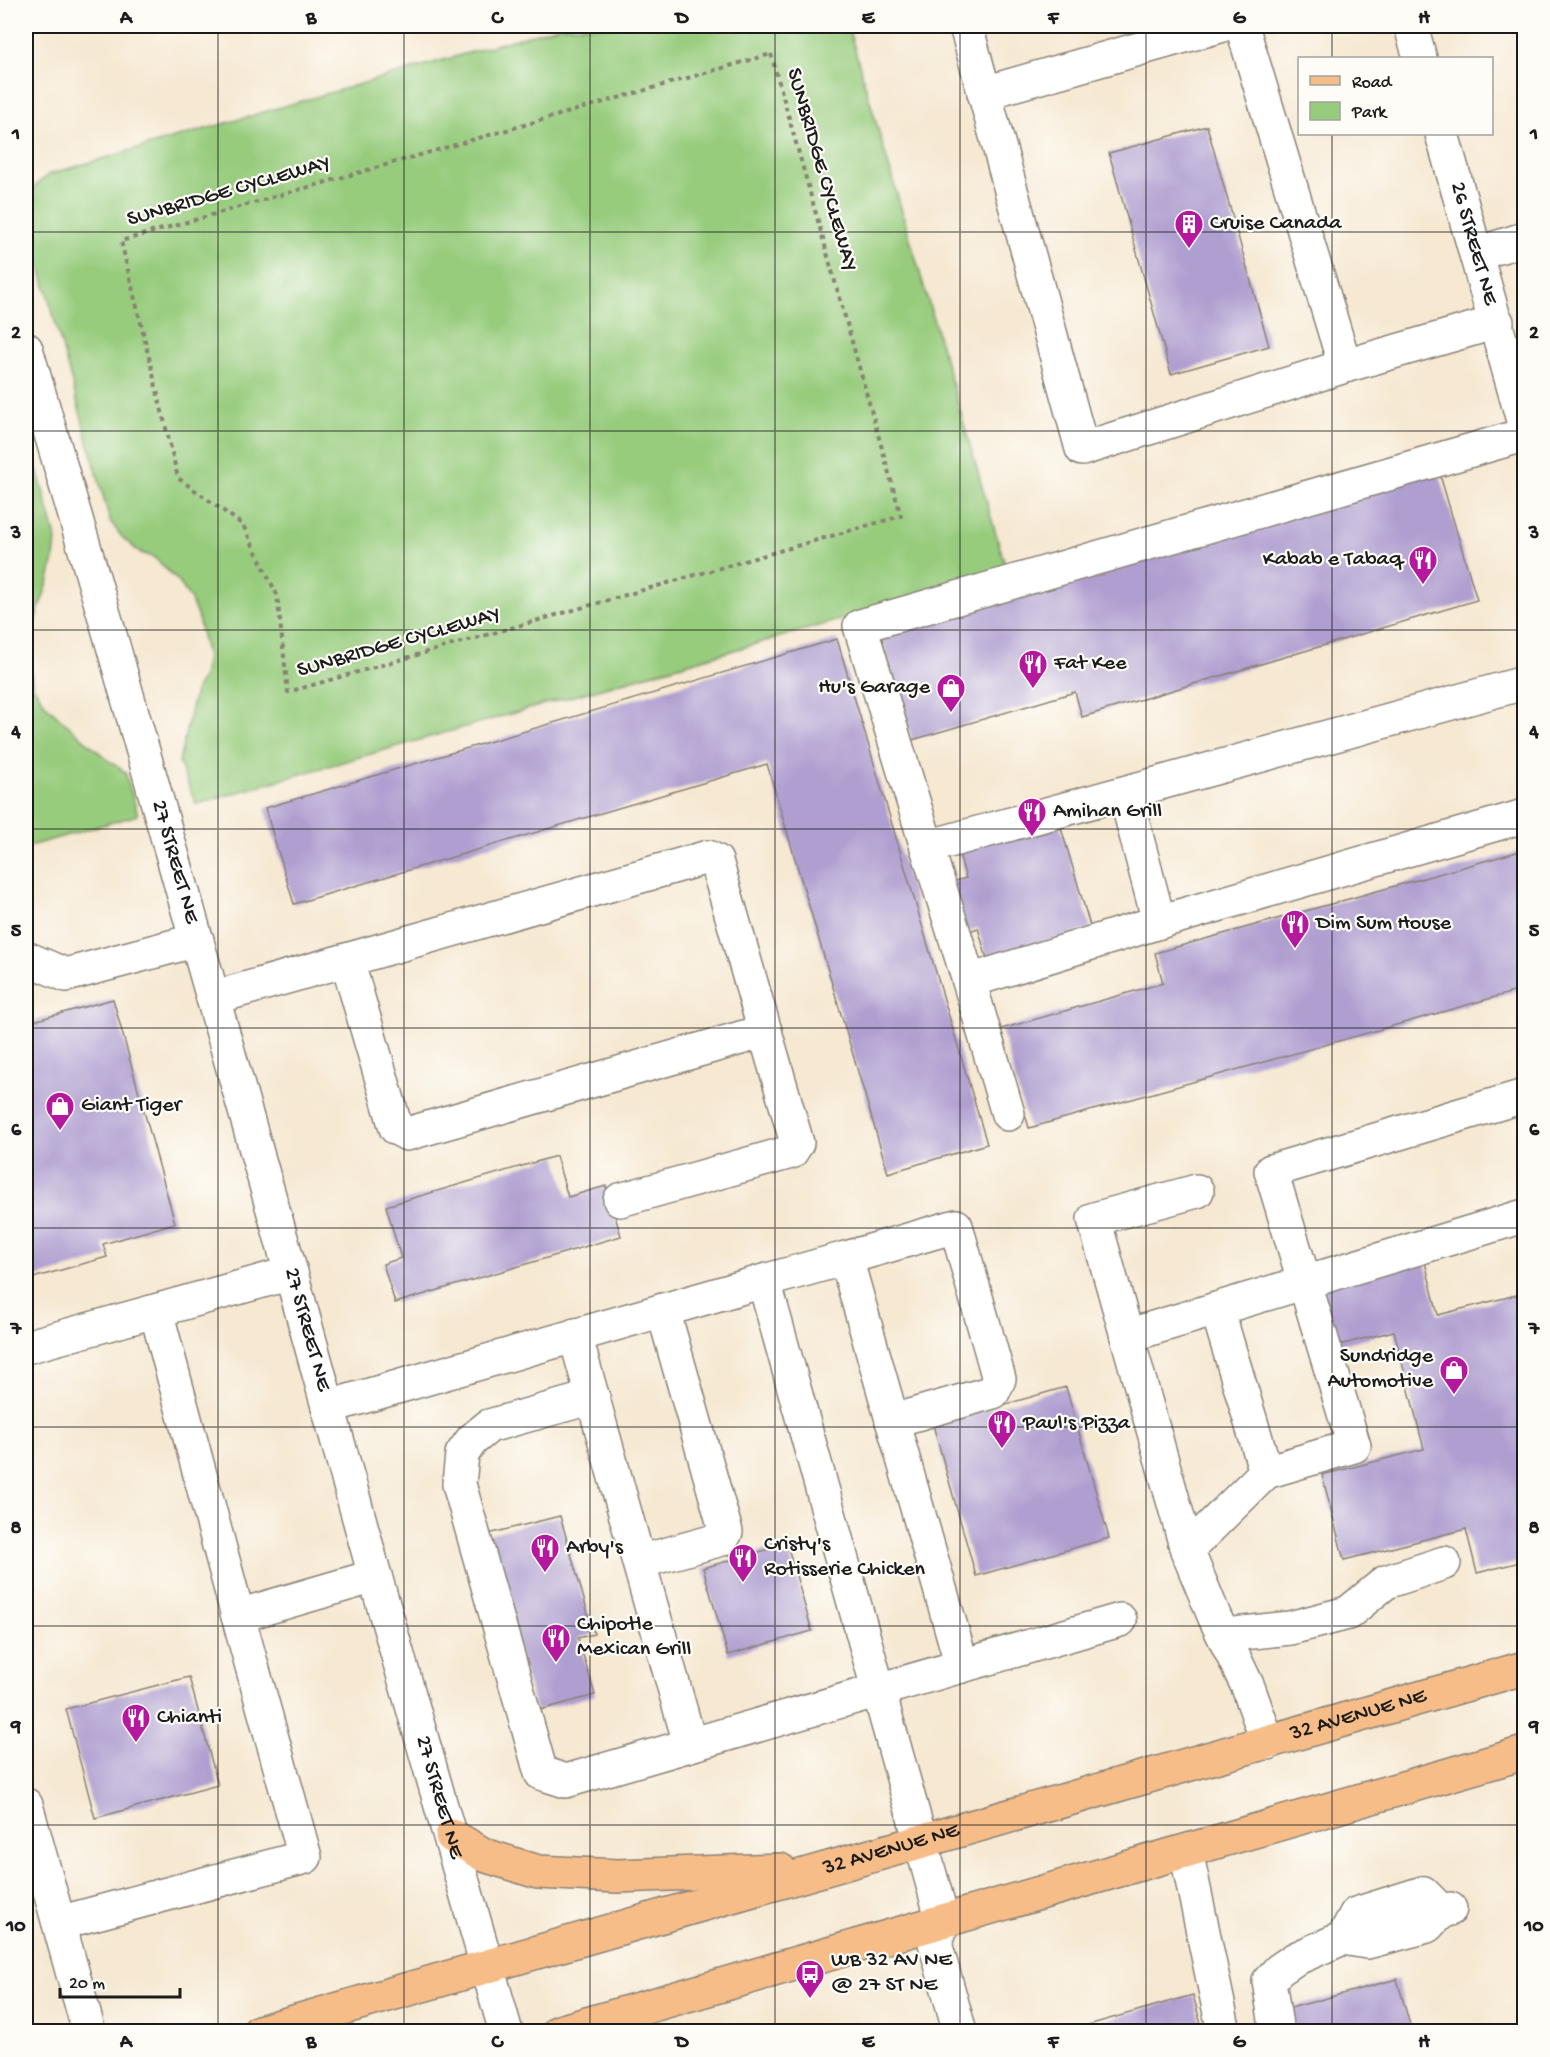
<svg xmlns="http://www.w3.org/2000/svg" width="1550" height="2057" font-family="'Gochi Hand',sans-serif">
	<rect width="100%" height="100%" fill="#fdfcf7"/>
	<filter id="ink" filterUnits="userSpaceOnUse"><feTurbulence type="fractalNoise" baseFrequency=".0167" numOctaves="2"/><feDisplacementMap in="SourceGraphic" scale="12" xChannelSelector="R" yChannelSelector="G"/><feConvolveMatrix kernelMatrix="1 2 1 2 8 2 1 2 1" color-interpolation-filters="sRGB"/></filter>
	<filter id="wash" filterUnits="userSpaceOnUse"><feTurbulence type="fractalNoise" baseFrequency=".008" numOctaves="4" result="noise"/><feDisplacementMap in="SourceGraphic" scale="24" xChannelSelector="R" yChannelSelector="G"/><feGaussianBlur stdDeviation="1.35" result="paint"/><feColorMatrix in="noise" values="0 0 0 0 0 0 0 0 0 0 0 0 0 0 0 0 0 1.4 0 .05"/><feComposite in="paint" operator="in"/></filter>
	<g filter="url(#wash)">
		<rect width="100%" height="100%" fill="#f6e8d1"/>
		<path fill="#97cc7d" stroke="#5a744c" stroke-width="1.5" d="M561 26H848L1007 572 196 804 179 762 195 691 203 676 207 657 198 618 190 598 179 582 155 558 139 552 122 537 110 521 26 216C27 193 31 187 50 174Z
			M26 429 56 538 54 558 49 580 27 643 33 686 46 705 64 722 108 760 125 772 138 815 26 847Z"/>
		<g id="blocks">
			<path fill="#af9ed0" d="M1207 126 1269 346 1171 374 1109 153Z
				M1437 465 1477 600 1082 717 1075 692 912 740 879 629Z
				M837 639 987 1144 888 1173 767 764 294 904 265 808Z
				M1059 821 1091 929 987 959 978 928 967 932 952 882 966 878 958 851Z
				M1524 850V989L1029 1128 1001 1029 1163 983 1155 953Z
				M113 999 175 1223 103 1244 107 1257 33 1278 30 1267 26 1268V1023Z
				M556 1156 568 1197 606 1186 621 1236 395 1303 383 1264 401 1258 386 1206Z
				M1423 1254 1438 1315 1524 1293V1561L1477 1573 1466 1529 1344 1560 1322 1475 1424 1449 1394 1331 1331 1347 1315 1282Z
				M1066 1387 1109 1538 976 1576 933 1425Z
				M560 1516 594 1634 578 1638 595 1695 536 1711 484 1535Z
				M787 1544 812 1631 728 1655 703 1568Z
				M189 1677 218 1785 95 1818 66 1709Z
				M1397 1979 1412 2032H1289L1283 2010Z
				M1193 1995 1203 2032H1067V2031Z"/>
		</g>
	</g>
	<g filter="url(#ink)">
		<use href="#blocks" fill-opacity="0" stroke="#898276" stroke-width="1.5"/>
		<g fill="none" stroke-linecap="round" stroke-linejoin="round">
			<g stroke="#898276" stroke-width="36">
				<g id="minor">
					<path d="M966 26 1082 449 1345 366 1497 322"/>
					<path d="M1242 26 1345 366"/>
					<path d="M1411 26 1420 58"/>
					<path d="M984 93 1220 26"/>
					<path id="s1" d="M1442 134 1524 424"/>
					<path d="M1476 254 1524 239"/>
					<path id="s2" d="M26 349 108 628 291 1273 375 1576 506 2032"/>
					<path d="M1524 435 860 626 927 847 1524 683"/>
					<path d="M1125 793 1159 922"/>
					<path d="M927 847 969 981"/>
					<path d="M26 958 66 975 197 940"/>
					<path d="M347 960 396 1128 407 1134 765 1031"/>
					<path d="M213 998 708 857 716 861 797 1143 791 1152 620 1200"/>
					<path d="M1008 1114 969 981 1159 922 1524 816"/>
					<path d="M846 1258 956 1226 999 1379 993 1392 892 1421"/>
					<path d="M764 1281 846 1258 962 1666"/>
					<path d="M156 1311 238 1616 375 1576"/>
					<path d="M575 1335 690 1744"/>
					<path d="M1127 1336 1094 1219 1197 1191"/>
					<path d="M26 1347 291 1273"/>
					<path d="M593 1397 489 1426 472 1440 462 1454 459 1484 541 1773 566 1781 1120 1620"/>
					<path d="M328 1407 764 1281 943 1921 935 1943 960 2032"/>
					<path d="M1266 1472 1354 1446 1271 1171 1524 1096"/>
					<path d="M1187 1550 1266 1472 1217 1309"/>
					<path d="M639 1562 722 1539 726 1532 663 1310"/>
					<path d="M1225 1635 1290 1628 1348 1613 1386 1582 1444 1563"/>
					<path d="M1268 1743 1248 1687 1215 1618 1187 1550 1127 1336 1524 1216"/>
					<path d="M26 1805 89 2032"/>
					<path d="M1186 1851 1224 2032"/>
					<path d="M59 1923 305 1857 238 1616"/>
					<path d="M1343 1938 1356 1914 1423 1893 1441 1911"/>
					<path d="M1277 2032 1269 1981 1279 1970 1295 1959 1343 1938 1367 1942 1427 1926 1441 1911 1450 1909"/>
				</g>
			</g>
			<g stroke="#898276" stroke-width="36">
				<g id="major">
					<path d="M452 1836 484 1855 538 1872 617 1876 780 1870"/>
					<path id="s3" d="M259 2032 1524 1668"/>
					<path d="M559 2032 1524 1753"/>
				</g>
			</g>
			<path stroke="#898276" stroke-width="4" stroke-dasharray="4.5 4.5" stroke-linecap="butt" d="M771 54 901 516 288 692 277 595 243 525 178 478 121 241Z"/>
			<use href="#minor" stroke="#fff" stroke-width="33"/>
			<use href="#major" stroke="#f7bd88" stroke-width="33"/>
		</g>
	</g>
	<path fill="none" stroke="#1c1c1c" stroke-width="1.5" stroke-opacity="0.55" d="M218 26V2032M404 26V2032M590 26V2032M775 26V2032M960 26V2032M1146 26V2032M1332 26V58M1332 134V2032M26 232H1524M26 431H1524M26 630H1524M26 829H1524M26 1028H1524M26 1228H1524M26 1427H1524M26 1626H1524M26 1825H1524"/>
	<defs>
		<g id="building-pin" transform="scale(1.5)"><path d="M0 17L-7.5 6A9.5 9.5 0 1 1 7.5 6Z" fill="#b5179e" stroke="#fdfcf7"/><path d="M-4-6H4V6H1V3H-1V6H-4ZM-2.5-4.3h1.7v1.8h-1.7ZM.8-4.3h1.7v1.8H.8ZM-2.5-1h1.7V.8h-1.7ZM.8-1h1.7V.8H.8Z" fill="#fff"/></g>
		<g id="restaurant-pin" transform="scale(1.5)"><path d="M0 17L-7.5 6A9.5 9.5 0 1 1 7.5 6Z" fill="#b5179e" stroke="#fdfcf7"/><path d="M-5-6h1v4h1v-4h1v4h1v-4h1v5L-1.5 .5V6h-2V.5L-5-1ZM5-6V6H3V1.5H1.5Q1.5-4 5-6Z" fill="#fff"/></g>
		<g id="shop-pin" transform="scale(1.5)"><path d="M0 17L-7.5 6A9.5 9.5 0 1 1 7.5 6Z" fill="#b5179e" stroke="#fdfcf7"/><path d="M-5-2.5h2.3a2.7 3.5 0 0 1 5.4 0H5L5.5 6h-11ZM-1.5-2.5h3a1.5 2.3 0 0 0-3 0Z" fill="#fff"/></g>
		<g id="bus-pin" transform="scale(1.5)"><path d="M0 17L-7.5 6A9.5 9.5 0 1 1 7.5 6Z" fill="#b5179e" stroke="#fdfcf7"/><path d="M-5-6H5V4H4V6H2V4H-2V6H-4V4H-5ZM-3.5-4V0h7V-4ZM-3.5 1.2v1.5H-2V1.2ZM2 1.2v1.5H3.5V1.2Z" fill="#fff"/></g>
	</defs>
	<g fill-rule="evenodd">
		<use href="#building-pin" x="1189" y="224"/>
		<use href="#restaurant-pin" x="1423" y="560"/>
		<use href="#restaurant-pin" x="1033" y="664"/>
		<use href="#shop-pin" x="951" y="688"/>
		<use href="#restaurant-pin" x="1032" y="812"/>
		<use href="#restaurant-pin" x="1295" y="924"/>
		<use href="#shop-pin" x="60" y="1106"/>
		<use href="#shop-pin" x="1454" y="1370"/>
		<use href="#restaurant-pin" x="1002" y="1424"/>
		<use href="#restaurant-pin" x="545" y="1548"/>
		<use href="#restaurant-pin" x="743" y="1558"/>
		<use href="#restaurant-pin" x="556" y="1638"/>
		<use href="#restaurant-pin" x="136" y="1718"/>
		<use href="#bus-pin" x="810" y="1974"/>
	</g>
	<g text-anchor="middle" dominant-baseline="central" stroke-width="4.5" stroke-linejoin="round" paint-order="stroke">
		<g font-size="22" fill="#1c1c1c" stroke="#fdfcf7">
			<text transform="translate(821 170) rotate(74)">SUNBRIDGE CYCLEWAY</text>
			<text transform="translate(229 192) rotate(-16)">SUNBRIDGE CYCLEWAY</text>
			<text stroke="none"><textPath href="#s1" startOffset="114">26 STREET NE</textPath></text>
			<text transform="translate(399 643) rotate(-16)">SUNBRIDGE CYCLEWAY</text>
			<text stroke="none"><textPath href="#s2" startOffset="534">27 STREET NE</textPath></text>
			<text stroke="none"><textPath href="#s2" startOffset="1020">27 STREET NE</textPath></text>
			<text stroke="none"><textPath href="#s3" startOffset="1144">32 AVENUE NE</textPath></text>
			<text stroke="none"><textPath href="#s2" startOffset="1506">27 STREET NE</textPath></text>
			<text stroke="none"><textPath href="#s3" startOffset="658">32 AVENUE NE</textPath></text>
		</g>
		<g font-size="22" fill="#1c1c1c" stroke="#fdfcf7" text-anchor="start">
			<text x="1210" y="224">Cruise Canada</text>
			<text x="1402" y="560" text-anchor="end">Kabab e Tabaq</text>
			<text x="1054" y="664">Fat Kee</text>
			<text x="930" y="688" text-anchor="end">Hu's Garage</text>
			<text x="1053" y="812">Amihan Grill</text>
			<text x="1316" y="924">Dim Sum House</text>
			<text x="81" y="1106">Giant Tiger</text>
			<text x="1433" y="1357" text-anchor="end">Sundridge<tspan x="1433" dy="25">Automotive</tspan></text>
			<text x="1023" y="1424">Paul's Pizza</text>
			<text x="764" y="1545">Cristy's<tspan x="764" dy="25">Rotisserie Chicken</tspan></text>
			<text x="566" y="1548">Arby's</text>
			<text x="577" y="1625">Chipotle<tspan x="577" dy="25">Mexican Grill</tspan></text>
			<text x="157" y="1718">Chianti</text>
			<text x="831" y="1961">WB 32 AV NE<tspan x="831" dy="25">@ 27 ST NE</tspan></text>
		</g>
	</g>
	<rect width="1550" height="2057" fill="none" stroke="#fdfcf7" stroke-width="66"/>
	<rect x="1298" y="57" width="195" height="78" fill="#fdfcf7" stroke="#a3a29f" stroke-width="1.5"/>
	<rect x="1310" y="76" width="30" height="9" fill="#f7bd88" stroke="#a3a29f" stroke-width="1.5"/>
	<text x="1352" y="87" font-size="18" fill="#1c1c1c">Road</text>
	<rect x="1310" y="102" width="30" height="18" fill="#97cc7d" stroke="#a3a29f" stroke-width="1.5"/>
	<text x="1352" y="117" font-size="18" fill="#1c1c1c">Park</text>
	<path d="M60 1988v9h120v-9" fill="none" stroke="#1c1c1c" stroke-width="3"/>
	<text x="69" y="1988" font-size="18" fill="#1c1c1c" stroke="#fdfcf7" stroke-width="4.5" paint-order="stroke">20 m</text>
	<rect x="33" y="33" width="1484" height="1991" fill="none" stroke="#1c1c1c" stroke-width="2"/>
	<g font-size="20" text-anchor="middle" font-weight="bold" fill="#1c1c1c">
		<text x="126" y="23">A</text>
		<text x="311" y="23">B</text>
		<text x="497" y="23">C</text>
		<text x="682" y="23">D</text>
		<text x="868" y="23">E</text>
		<text x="1053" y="23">F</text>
		<text x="1239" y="23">G</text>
		<text x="1424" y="23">H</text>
		<text x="16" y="139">1</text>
		<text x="1534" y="139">1</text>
		<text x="16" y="338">2</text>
		<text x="1534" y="338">2</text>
		<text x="16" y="538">3</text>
		<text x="1534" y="538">3</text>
		<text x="16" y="737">4</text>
		<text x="1534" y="737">4</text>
		<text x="16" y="936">5</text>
		<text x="1534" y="936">5</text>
		<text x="16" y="1135">6</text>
		<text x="1534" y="1135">6</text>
		<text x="16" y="1334">7</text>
		<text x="1534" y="1334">7</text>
		<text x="16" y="1533">8</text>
		<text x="1534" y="1533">8</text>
		<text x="16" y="1732">9</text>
		<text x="1534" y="1732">9</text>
		<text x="16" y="1931">10</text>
		<text x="1534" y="1931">10</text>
		<text x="126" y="2047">A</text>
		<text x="311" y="2047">B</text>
		<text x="497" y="2047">C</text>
		<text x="682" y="2047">D</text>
		<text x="868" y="2047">E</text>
		<text x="1053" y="2047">F</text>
		<text x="1239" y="2047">G</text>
		<text x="1424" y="2047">H</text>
	</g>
</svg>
